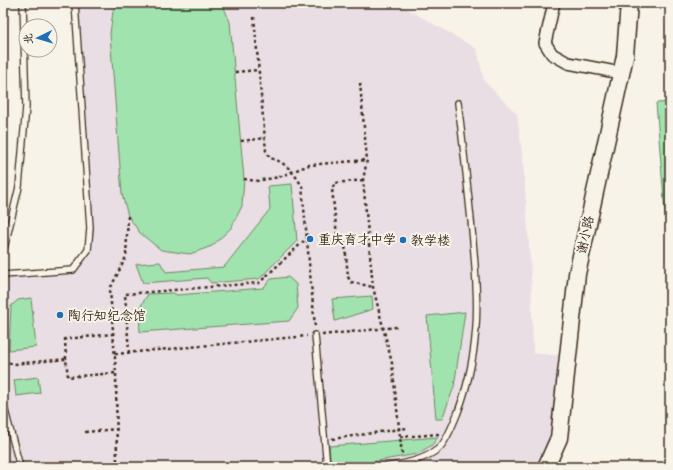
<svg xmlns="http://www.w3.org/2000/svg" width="673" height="470" font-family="Itim,'LXGW WenKai TC',sans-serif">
	<rect width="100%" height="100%" fill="#f7f3e8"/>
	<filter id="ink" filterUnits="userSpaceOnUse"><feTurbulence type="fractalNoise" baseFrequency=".025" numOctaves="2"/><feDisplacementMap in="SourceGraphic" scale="8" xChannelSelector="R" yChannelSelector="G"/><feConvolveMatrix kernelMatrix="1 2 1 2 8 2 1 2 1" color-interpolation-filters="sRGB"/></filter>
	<g filter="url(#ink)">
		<path fill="#e9dee4" d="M76 3H397L477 49 484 81 517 114 523 161 531 274 533 353 560 356 552 431 535 467H3V278L75 273 89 250Z"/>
		<path fill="#a1e3ae" stroke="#6e8666" d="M117 3H222L230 22 244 179 242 206 231 228 212 246 190 254 161 250 140 233 128 216 122 194 110 34 113 11Z
			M670 102V250L668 248 656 103Z
			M292 184 297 241 259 279 211 283 207 278 143 283 136 264 160 262 166 272 224 267 270 209 268 186Z
			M288 277 296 284 298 308 289 321 140 332 139 309 148 294 173 293 177 295 263 288 271 279Z
			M372 296 373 309 335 321 332 299Z
			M31 298 36 347 9 350 11 306 18 300Z
			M465 312 454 387 442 419H436L427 316Z
			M38 377 40 393 16 396 14 380Z
			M438 437 432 445 417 454 344 467H331L329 446Z"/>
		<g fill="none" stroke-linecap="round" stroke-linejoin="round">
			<g stroke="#3b2a1e" stroke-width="8">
				<path id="lane" d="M3 253 19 187 26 107 23 3
					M3 275 73 270 88 250 90 228 75 3
					M315 335 327 467
					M3 403 20 467
					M384 467C402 464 423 461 438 449 446 443 454 422 458 412 483 345 478 289 471 220 467 181 463 142 458 103"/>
			</g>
			<g stroke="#3b2a1e" stroke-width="14">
				<path id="street" d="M554 3 545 43 552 54 568 63 621 73"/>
			</g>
			<g stroke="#3b2a1e" stroke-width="19">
				<path id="secondary" d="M546 467 559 438 577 274 625 56 629 3"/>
			</g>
			<path stroke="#3b2a1e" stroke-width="2.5" stroke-dasharray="3 3" stroke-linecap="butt" d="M254 17 266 151 270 158C286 162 294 173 302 186L315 327
				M235 72 259 70
				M360 83 367 160 363 180 373 287 392 363 402 455
				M241 141 265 138
				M244 179 256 181 279 177 309 165 367 160
				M363 180 335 183 332 189 337 235 345 244 348 277 351 282 373 287
				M322 335 397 327
				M129 353 125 294 259 283 307 238
				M115 354 307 336
				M66 359 65 339 113 334
				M3 361 14 364 66 359 68 377 116 373
				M85 432 118 429
				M400 437 440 434
				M332 439 407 428
				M117 467 116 373 110 289 126 257 128 216"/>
			<use href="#lane" stroke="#f7f3e8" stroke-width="5.5"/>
			<use href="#street" stroke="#f7f3e8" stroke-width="11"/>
			<use href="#secondary" stroke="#f7f3e8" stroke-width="16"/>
		</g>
	</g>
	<g fill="#1f6fb2" stroke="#f7f3e8" stroke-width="1.5">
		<circle cx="310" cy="239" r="4"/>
		<circle cx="403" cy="240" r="4"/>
		<circle cx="60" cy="315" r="4"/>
	</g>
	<g text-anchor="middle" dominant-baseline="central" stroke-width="4" stroke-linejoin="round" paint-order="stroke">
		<g font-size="13" fill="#3b2a1e" stroke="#f7f3e8">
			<text transform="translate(585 235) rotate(-78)">谢小路</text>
		</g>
		<g font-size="13" fill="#3b2a1e" stroke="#f7f3e8" text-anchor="start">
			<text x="318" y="239">重庆育才中学</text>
			<text x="411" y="240">教学楼</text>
			<text x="68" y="315">陶行知纪念馆</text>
		</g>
	</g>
	<rect width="673" height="470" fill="none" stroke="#f7f3e8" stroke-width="16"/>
	<rect x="8" y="8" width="657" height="454" fill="none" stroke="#3b2a1e" stroke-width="1.5" filter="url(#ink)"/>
	<g transform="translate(38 38) rotate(265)"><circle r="19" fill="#f7f3e8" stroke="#aca397"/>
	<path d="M0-3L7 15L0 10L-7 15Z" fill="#1f6fb2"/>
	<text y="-6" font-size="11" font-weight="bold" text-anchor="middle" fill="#3b2a1e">北</text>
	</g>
</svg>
